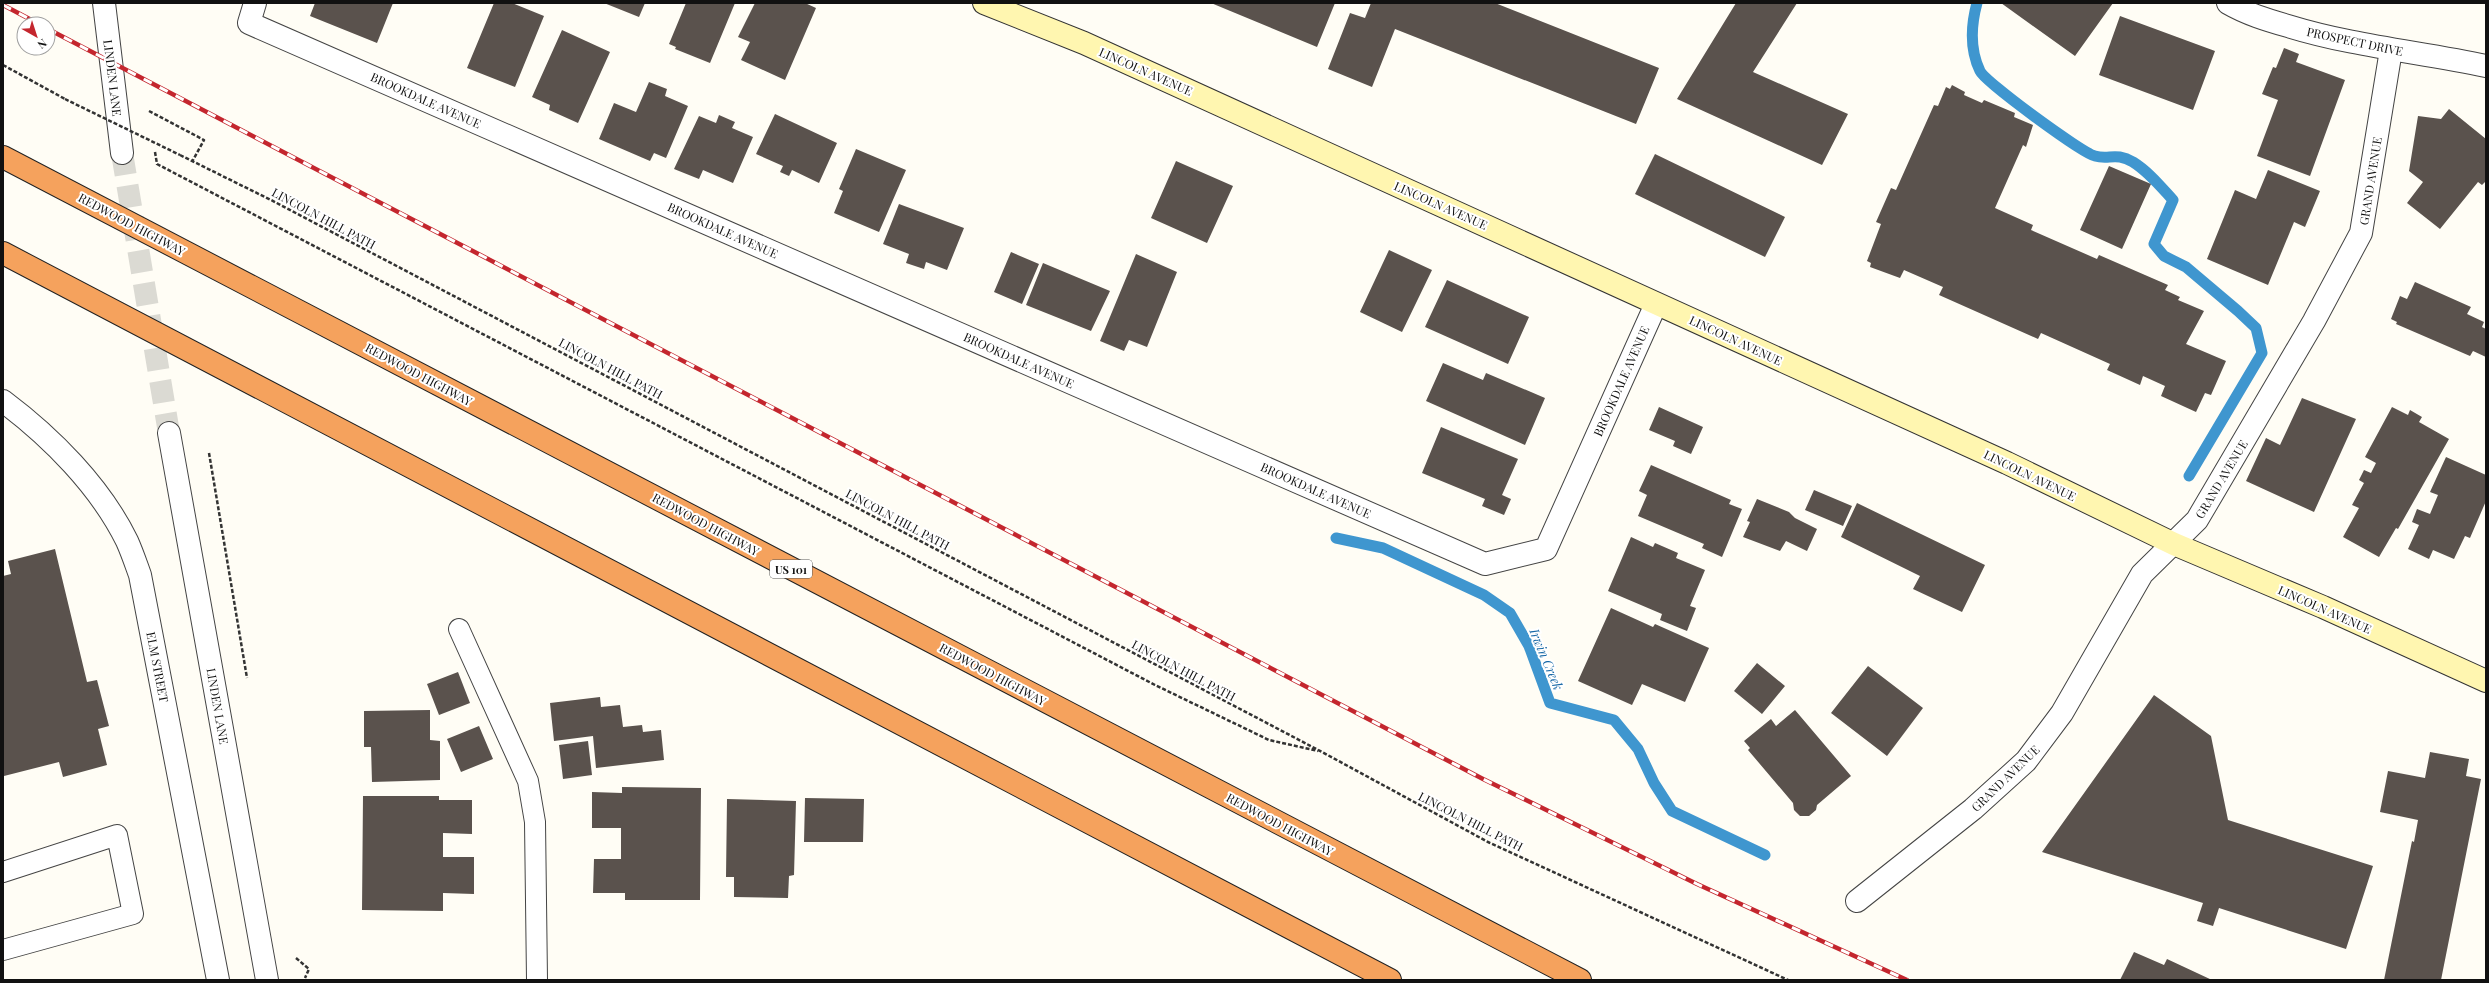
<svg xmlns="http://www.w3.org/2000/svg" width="2489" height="983" font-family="'Playfair Display',serif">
	<rect width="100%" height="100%" fill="#fffdf5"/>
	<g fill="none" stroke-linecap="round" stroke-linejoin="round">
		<path stroke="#3f96cf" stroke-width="11" d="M1977 3C1971 25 1970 50 1980 71 1985 82 2082 153 2095 156 2109 160 2116 152 2133 162 2149 172 2161 187 2173 200L2154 244 2164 256 2186 267 2238 311 2256 328 2262 353 2189 476
			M1336 538 1383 548 1484 595 1510 613 1529 646 1550 703 1614 720 1638 749 1654 783 1672 811 1765 855"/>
	</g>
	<path fill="#5a524d" d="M315 3H393L377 43 310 16Z
		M494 3H512L544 16 515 87 467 68Z
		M604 3H645L639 17Z
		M686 3H735L710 63 675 49 676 47 669 44Z
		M755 3H805L816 8 785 80 741 60 750 42 738 37Z
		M1211 3H1335L1317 47Z
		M1371 3H1495L1659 68 1636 124 1395 29 1372 87 1328 69 1350 13 1365 18Z
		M1736 3H1797L1753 72 1848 114 1822 165 1677 99Z
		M2001 3H2113L2075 56Z
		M2120 16 2215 51 2193 110 2099 75Z
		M562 30 610 52 578 123 549 110 550 105 532 97Z
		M2284 48 2299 54 2296 62 2345 80 2310 176 2257 156 2278 100 2262 94 2273 67 2276 68Z
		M649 82 667 89 665 96 688 106 666 158 654 153 650 161 599 139 614 103 636 112Z
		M1952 85 1965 92 1964 95 1982 103 1984 100 2015 113 2014 117 2033 125 2026 147 2023 145 1995 208 2033 225 2031 230 2097 259 2099 255 2168 285 2165 290 2180 297 2178 300 2204 311 2186 344 2226 361 2211 395 2205 393 2196 412 2161 396 2165 386 2143 376 2140 385 2107 370 2110 364 2041 333 2038 339 1939 295 1943 287 1904 270 1900 278 1870 267 1871 263 1867 261 1881 224 1876 222 1891 188 1896 190 1934 105 1938 106 1946 87 1950 89Z
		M2449 109 2486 139V181L2482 185 2478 182 2440 229 2407 203 2423 182 2409 171 2418 116 2441 119Z
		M775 114 837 143 819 183 792 170 789 176 780 172 783 166 756 154Z
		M719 115 735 122 732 128 753 137 733 183 703 170 699 179 674 169 699 116 716 123Z
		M856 149 906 170 879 232 834 213 843 191 839 189Z
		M1655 154 1785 217 1765 257 1635 194Z
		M1176 161 1233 186 1207 243 1151 218Z
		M2109 166 2151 184 2122 249 2080 230Z
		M2268 170 2320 191 2305 227 2294 222 2268 285 2207 259 2235 190 2256 199Z
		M899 204 964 228 947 270 926 262 924 269 906 263 909 254 883 244Z
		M1389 250 1432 270 1402 332 1360 312Z
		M1011 252 1039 264 1022 304 994 292Z
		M1136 254 1177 272 1147 347 1129 340 1124 351 1100 341Z
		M1043 263 1110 291 1091 331 1026 305Z
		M1447 280 1529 317 1508 364 1425 327Z
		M2415 282 2471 307 2467 314 2484 322 2482 327 2486 329V357L2473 351 2470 356 2396 324 2397 322 2391 319 2400 296 2407 299Z
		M1443 363 1483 380 1486 373 1545 398 1525 445 1426 401Z
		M2302 398 2356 419 2314 512 2246 481 2266 438 2280 445Z
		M1659 407 1703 427 1691 454 1673 446 1675 441 1649 430Z
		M2392 407 2408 415 2410 410 2422 417 2419 422 2449 439 2398 529 2396 528 2379 557 2343 537 2359 508 2352 505 2364 483 2359 480 2364 470 2371 473 2376 463 2365 457Z
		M1441 427 1518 459 1502 495 1511 499 1504 515 1482 506 1485 499 1422 473Z
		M2446 457 2486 475V501L2470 538 2465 536 2454 559 2433 550 2429 559 2408 549 2419 525 2412 522 2417 509 2430 514 2438 495 2430 492Z
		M1651 465 1731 500 1729 504 1742 509 1722 557 1702 548 1704 544 1638 516 1647 495 1639 491Z
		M1814 490 1852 506 1843 526 1805 510Z
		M1757 499 1789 512 1795 518 1817 529 1807 551 1786 541 1780 551 1743 537 1750 522 1747 521Z
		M1857 503 1985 565 1962 612 1913 589 1920 576 1841 537Z
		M1631 537 1653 547 1655 543 1678 553 1676 558 1705 570 1690 606 1696 608 1687 631 1660 620 1662 614 1608 591Z
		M55 549 87 682 97 680 109 726 98 729 107 765 63 777 59 762 4 776 3 576 11 574 8 561Z
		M1611 608 1653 627 1655 624 1709 648 1685 702 1642 684 1632 705 1578 681Z
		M1757 663 1785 686 1762 714 1734 691Z
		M1868 666 1923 708 1887 756 1831 713Z
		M458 672 470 703 439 715 427 684Z
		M2154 695 2211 736 2228 820 2373 866 2346 949 2219 908 2213 926 2197 921 2203 903 2042 852Z
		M600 697 601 707 620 705 623 727 642 725 643 732 661 730 664 760 596 768 593 736 554 741 550 703Z
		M430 710V740L440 741V780L372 782 371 747H364V711Z
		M1795 710 1851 776 1817 805 1816 810 1809 816H1800L1794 810 1793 803 1748 750 1750 748 1744 741 1771 719 1776 726Z
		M479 726 493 759 461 772 447 739Z
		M588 741 592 775 563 779 559 745Z
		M2430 752 2469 759 2466 776 2481 779 2441 980H2384L2412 841 2414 842 2418 820 2380 812 2388 771 2425 778Z
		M622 787 701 788 700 900H625V893H593L594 859H621V828H592V792L622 793Z
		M363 796H439V800H472V834L443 833V857H474V894L443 893V911L362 910Z
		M805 798 864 799 863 842H804Z
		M727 799 796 801 794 875 789 876 788 898 734 897V877H726Z
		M2134 952 2164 965 2167 959 2212 980H2120Z"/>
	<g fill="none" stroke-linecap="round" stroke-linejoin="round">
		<path stroke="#dbdad3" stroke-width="22" stroke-dasharray="22 11" stroke-linecap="butt" d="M122 153 169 433"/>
		<g stroke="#444" stroke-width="22">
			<path id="service" d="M459 629 528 781 535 822 537 980
				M3 872 117 835 133 914 3 950"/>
		</g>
		<g stroke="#444" stroke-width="24">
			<path id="minor" d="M104 3 122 153
				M255 3 249 23 1485 564 1546 549 1656 304
				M2228 3C2247 14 2267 20 2288 26 2353 46 2420 52 2486 66
				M3 401C51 437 100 486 127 541 132 552 136 564 140 575L218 980
				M169 433 267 980
				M1857 901 1973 809 2026 761 2062 713 2142 574 2197 520 2314 321 2361 233 2391 50"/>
		</g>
		<g stroke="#333" stroke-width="24">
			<path id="secondary" d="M984 3 1084 43 2007 463 2174 544 2323 607 2486 681"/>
		</g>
		<g stroke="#222" stroke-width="24">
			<path id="motorway" d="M3 157 1580 980
				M3 253 1390 980"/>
		</g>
		<path stroke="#333" stroke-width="2.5" stroke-dasharray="4 2" stroke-linecap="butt" d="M3 65 65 99
			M149 111 204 140 192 162
			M155 152 157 164 1155 685 1269 740 1318 751
			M180 155 271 200 1322 752 1488 842 1788 980
			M209 453 247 678
			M296 958 309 969 305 978"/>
		<use href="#service" stroke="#fff" stroke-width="20"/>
		<use href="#minor" stroke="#fff" stroke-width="22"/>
		<use href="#secondary" stroke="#fff6b0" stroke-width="22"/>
		<use href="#motorway" stroke="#f5a25d" stroke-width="22"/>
		<g stroke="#c4262e" stroke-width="4.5">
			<path id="rail" d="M3 5 39 24
				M48 29 1483 779 1697 884 1907 980"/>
		</g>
		<use href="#rail" stroke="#fff" stroke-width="3" stroke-dasharray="9" stroke-linecap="butt"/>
		<path stroke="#333" stroke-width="2.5" stroke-dasharray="4 2" stroke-linecap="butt" d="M65 99 180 155"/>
	</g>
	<g text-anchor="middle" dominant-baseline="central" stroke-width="4" stroke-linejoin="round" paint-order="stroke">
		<rect fill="#fff" stroke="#585858" stroke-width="1" x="770" y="560" width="42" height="18" rx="3"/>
		<g font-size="11" font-weight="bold" fill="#111">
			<text x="791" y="569">US 101</text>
		</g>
		<g font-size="12" fill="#111" stroke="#fff">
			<text transform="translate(2355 41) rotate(12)">PROSPECT DRIVE</text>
			<text transform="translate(1146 71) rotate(24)">LINCOLN AVENUE</text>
			<text transform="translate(113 78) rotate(83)">LINDEN LANE</text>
			<text transform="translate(426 100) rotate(24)">BROOKDALE AVENUE</text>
			<text transform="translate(2370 181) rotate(-81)">GRAND AVENUE</text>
			<text transform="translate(1441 205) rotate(24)">LINCOLN AVENUE</text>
			<text transform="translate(324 218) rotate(28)">LINCOLN HILL PATH</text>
			<text transform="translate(132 224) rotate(28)">REDWOOD HIGHWAY</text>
			<text transform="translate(723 230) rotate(24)">BROOKDALE AVENUE</text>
			<text transform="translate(1736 340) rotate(25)">LINCOLN AVENUE</text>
			<text transform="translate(1019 360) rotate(24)">BROOKDALE AVENUE</text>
			<text transform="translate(611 368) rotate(28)">LINCOLN HILL PATH</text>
			<text transform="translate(419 374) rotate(28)">REDWOOD HIGHWAY</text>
			<text transform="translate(1621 381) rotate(-66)">BROOKDALE AVENUE</text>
			<text transform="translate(2030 475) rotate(26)">LINCOLN AVENUE</text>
			<text transform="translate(2221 479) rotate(-59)">GRAND AVENUE</text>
			<text transform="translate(1316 490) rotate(24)">BROOKDALE AVENUE</text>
			<text transform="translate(898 519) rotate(28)">LINCOLN HILL PATH</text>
			<text transform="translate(706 524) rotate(28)">REDWOOD HIGHWAY</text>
			<text transform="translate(2325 609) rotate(24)">LINCOLN AVENUE</text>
			<text transform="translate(158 667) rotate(79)">ELM STREET</text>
			<text transform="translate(1184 670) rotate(28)">LINCOLN HILL PATH</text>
			<text transform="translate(993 674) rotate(28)">REDWOOD HIGHWAY</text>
			<text transform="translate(218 706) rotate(80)">LINDEN LANE</text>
			<text transform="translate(2005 778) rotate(-44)">GRAND AVENUE</text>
			<text transform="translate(1471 821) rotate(27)">LINCOLN HILL PATH</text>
			<text transform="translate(1280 824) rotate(28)">REDWOOD HIGHWAY</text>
		</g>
		<g font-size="13" font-style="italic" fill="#1768a6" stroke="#fff">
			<text transform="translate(1547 659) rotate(67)">Irwin Creek</text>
		</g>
	</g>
	<rect width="2489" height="983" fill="none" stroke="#111111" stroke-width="8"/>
	<g transform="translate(36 36) rotate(141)"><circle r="19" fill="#ffffff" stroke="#a0a0a0"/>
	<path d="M0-3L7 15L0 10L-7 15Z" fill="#c4262e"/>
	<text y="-6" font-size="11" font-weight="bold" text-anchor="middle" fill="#111111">N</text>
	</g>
</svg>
